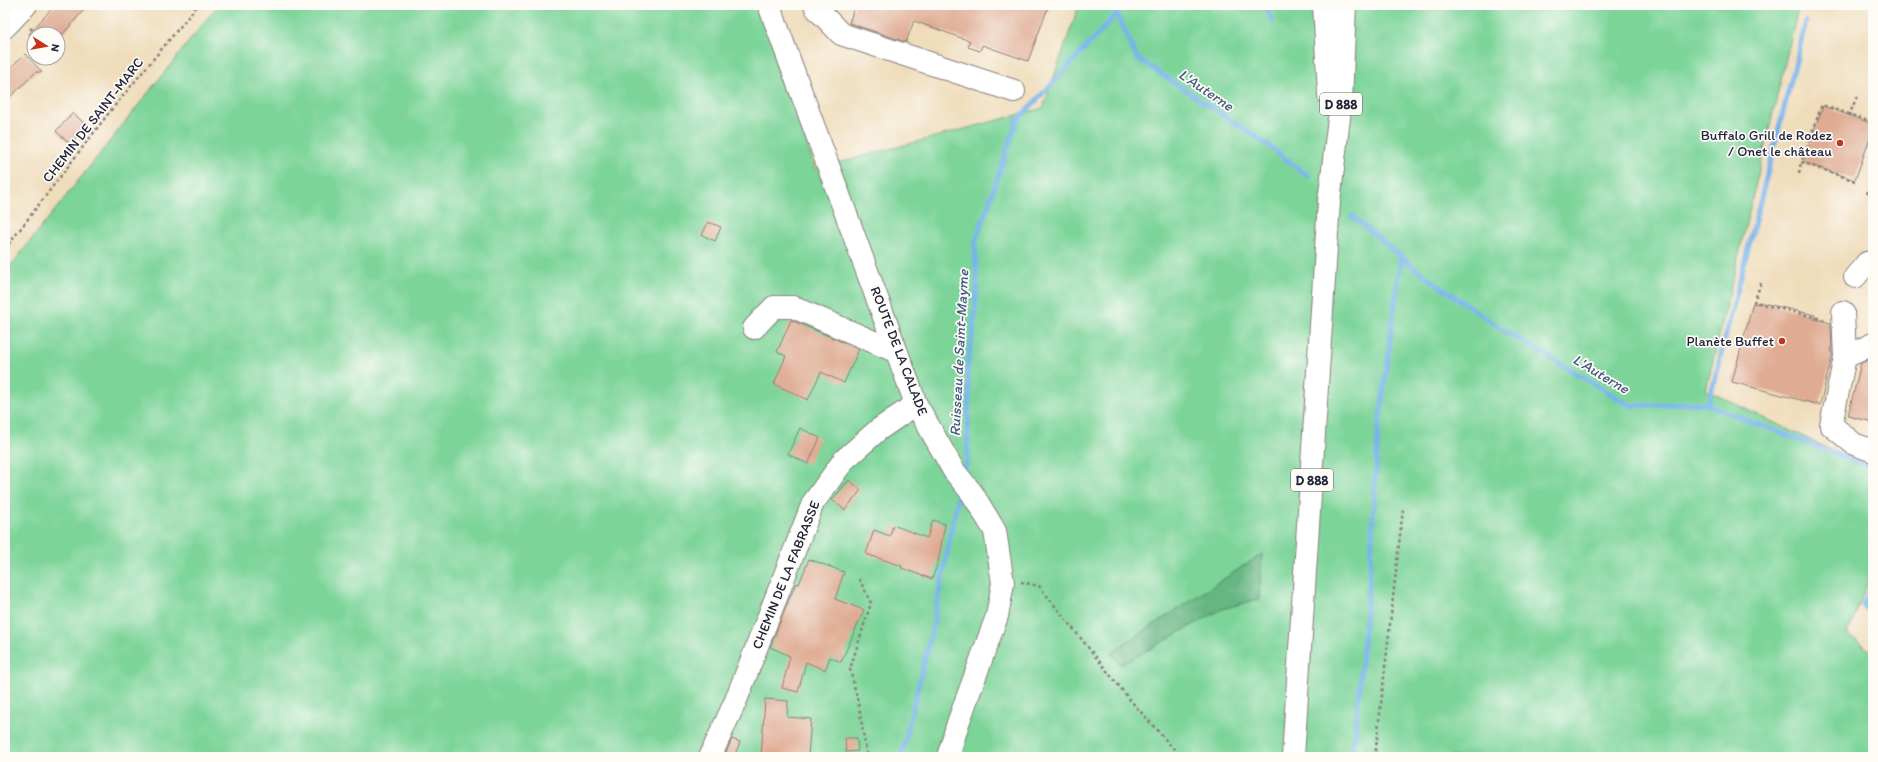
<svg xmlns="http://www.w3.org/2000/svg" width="1878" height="762" font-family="Itim,sans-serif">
	<rect width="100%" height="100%" fill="#fdfcf7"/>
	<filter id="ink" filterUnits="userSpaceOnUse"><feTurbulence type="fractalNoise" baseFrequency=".025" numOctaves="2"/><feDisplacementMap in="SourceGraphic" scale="8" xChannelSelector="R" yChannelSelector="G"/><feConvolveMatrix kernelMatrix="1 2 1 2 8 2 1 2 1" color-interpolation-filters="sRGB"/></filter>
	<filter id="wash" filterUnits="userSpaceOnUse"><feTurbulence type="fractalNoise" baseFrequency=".012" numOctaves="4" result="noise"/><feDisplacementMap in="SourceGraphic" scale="16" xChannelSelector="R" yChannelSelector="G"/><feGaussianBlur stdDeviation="0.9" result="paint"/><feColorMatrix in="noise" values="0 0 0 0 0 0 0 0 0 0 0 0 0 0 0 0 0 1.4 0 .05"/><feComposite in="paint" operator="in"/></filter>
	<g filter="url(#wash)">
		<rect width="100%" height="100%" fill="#efdcba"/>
		<path fill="#7cd499" stroke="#4f7b6a" d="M218 5H761L815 169 1043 108 1079 5H1799L1706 390 1873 470V571L1847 634 1873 652V757H5V273Z"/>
		<path fill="#65b681" stroke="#446c5e" d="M1262 554 1259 599 1222 609 1121 665 1110 653Z"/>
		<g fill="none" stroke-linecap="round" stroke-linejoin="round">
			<path stroke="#78b4ea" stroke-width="5" d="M1117 5V14L1137 58 1268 145 1308 176
				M1265 5 1272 21
				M1352 216 1417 270 1503 330 1631 406 1702 403 1873 468
				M1708 405 1806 22
				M963 473 967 461 969 394 967 368 973 333 977 288 975 243 1017 121 1117 14
				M1873 586 1863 605 1873 613
				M901 757 932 630 960 487
				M1353 757 1371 557 1378 433 1401 256"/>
		</g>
		<g id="blocks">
			<path fill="#dfab93" d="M55 5H88L63 34H29Z
				M855 5H1049L1028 61 982 45 980 51 968 47 970 41 914 21 906 42 849 23Z
				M25 54 42 72H36L5 102V73Z
				M1823 106 1873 124V130L1855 180 1803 162Z
				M73 113 87 126 70 144 56 131Z
				M708 222 721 227 715 241 702 235Z
				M1758 302 1815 315 1814 319 1831 323 1832 356 1820 405 1732 382 1753 303 1757 304Z
				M791 320 859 349 844 383 821 372 808 400 774 384 786 356 777 352Z
				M1873 358V422L1848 416 1861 363Z
				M800 428 820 438 808 464 788 454Z
				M849 480 861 490 845 510 832 500Z
				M933 520 945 524 938 562 932 579 901 568 902 566 866 554 874 530 890 536 893 525 927 538Z
				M809 559 844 572 835 599 864 610 841 662 830 657 825 670 806 662 798 692 782 688 790 656 770 647 789 600 796 583 799 584Z
				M765 699 788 701 787 717 811 719 808 757H761Z
				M845 738H857L858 751 846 752Z
				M732 739 740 742 734 757H724Z"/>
		</g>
	</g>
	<g filter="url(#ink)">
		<use href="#blocks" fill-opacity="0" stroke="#887f7a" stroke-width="1"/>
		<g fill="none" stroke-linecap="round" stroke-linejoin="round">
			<g stroke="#887f7a" stroke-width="24">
				<path id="minor" d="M769 5 916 404 954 471 972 493 995 531 1003 583 997 616 958 723 948 757
					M815 5 817 9 841 34 1014 91
					M5 27 26 5
					M1855 277 1867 263 1873 265
					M1843 312 1845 357 1831 425 1854 444 1873 451
					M754 328 774 307H793L897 352
					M1845 357 1873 344
					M710 757 736 700 813 503 844 460 878 430 916 404"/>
			</g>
			<g stroke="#887f7a" stroke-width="24">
				<path id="major" d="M1324 5 1329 95
					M1293 757 1329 202 1341 101 1345 5"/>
			</g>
			<path stroke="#887f7a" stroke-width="2.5" stroke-dasharray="3 3" stroke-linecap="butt" d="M30 28 37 34
				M1849 116 1857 96
				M1873 140V141
				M1799 173 1801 162
				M1855 181 1801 162 1822 105 1873 122
				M1867 194 1873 177
				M5 249 108 114 198 5
				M1761 283 1754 302 1825 320
				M859 579 871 603 850 669 859 706 867 757
				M1021 582 1039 586 1131 701 1181 757
				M1375 757 1403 509"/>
			<use href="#minor" stroke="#fff" stroke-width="22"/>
			<use href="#major" stroke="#fff" stroke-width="22"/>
		</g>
	</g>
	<g fill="#c8321e" stroke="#fdfcf7" stroke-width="1.5">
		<circle cx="1840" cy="143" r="4"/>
		<circle cx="1782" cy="341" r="4"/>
	</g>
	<g text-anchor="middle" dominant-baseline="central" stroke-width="3.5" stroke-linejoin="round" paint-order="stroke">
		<g fill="#fdfcf7" stroke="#646373" stroke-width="1">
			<rect x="1320" y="93" width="42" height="22" rx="3"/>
			<rect x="1291" y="469" width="42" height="22" rx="3"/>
		</g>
		<g font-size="13" font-weight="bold" fill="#22223b">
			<text x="1341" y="104">D 888</text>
			<text x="1312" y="480">D 888</text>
		</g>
		<g font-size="14" fill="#22223b" stroke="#fdfcf7">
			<text transform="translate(93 120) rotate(-52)">CHEMIN DE SAINT-MARC</text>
			<text transform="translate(899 351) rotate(69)">ROUTE DE LA CALADE</text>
			<text transform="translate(786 575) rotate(-68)">CHEMIN DE LA FABRASSE</text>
		</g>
		<g font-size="14" fill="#22223b" stroke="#fdfcf7" text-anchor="end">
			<text x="1832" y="135">Buffalo Grill de Rodez<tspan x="1832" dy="16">/ Onet le château</tspan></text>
			<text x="1774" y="341">Planète Buffet</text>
		</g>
		<g font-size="15" font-style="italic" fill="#445c81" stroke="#fdfcf7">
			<text transform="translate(1206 90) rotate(34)">L'Auterne</text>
			<text transform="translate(959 353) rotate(-87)">Ruisseau de Saint-Mayme</text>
			<text transform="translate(1601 374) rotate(31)">L'Auterne</text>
		</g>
	</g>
	<rect width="1878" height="762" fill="none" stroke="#fdfcf7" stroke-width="20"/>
	<g transform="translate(46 46) rotate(101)"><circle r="19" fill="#fdfcf7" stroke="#a5a5ac"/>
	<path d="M0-3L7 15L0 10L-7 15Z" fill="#c8321e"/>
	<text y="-6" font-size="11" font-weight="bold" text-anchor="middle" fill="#22223b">N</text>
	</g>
</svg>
